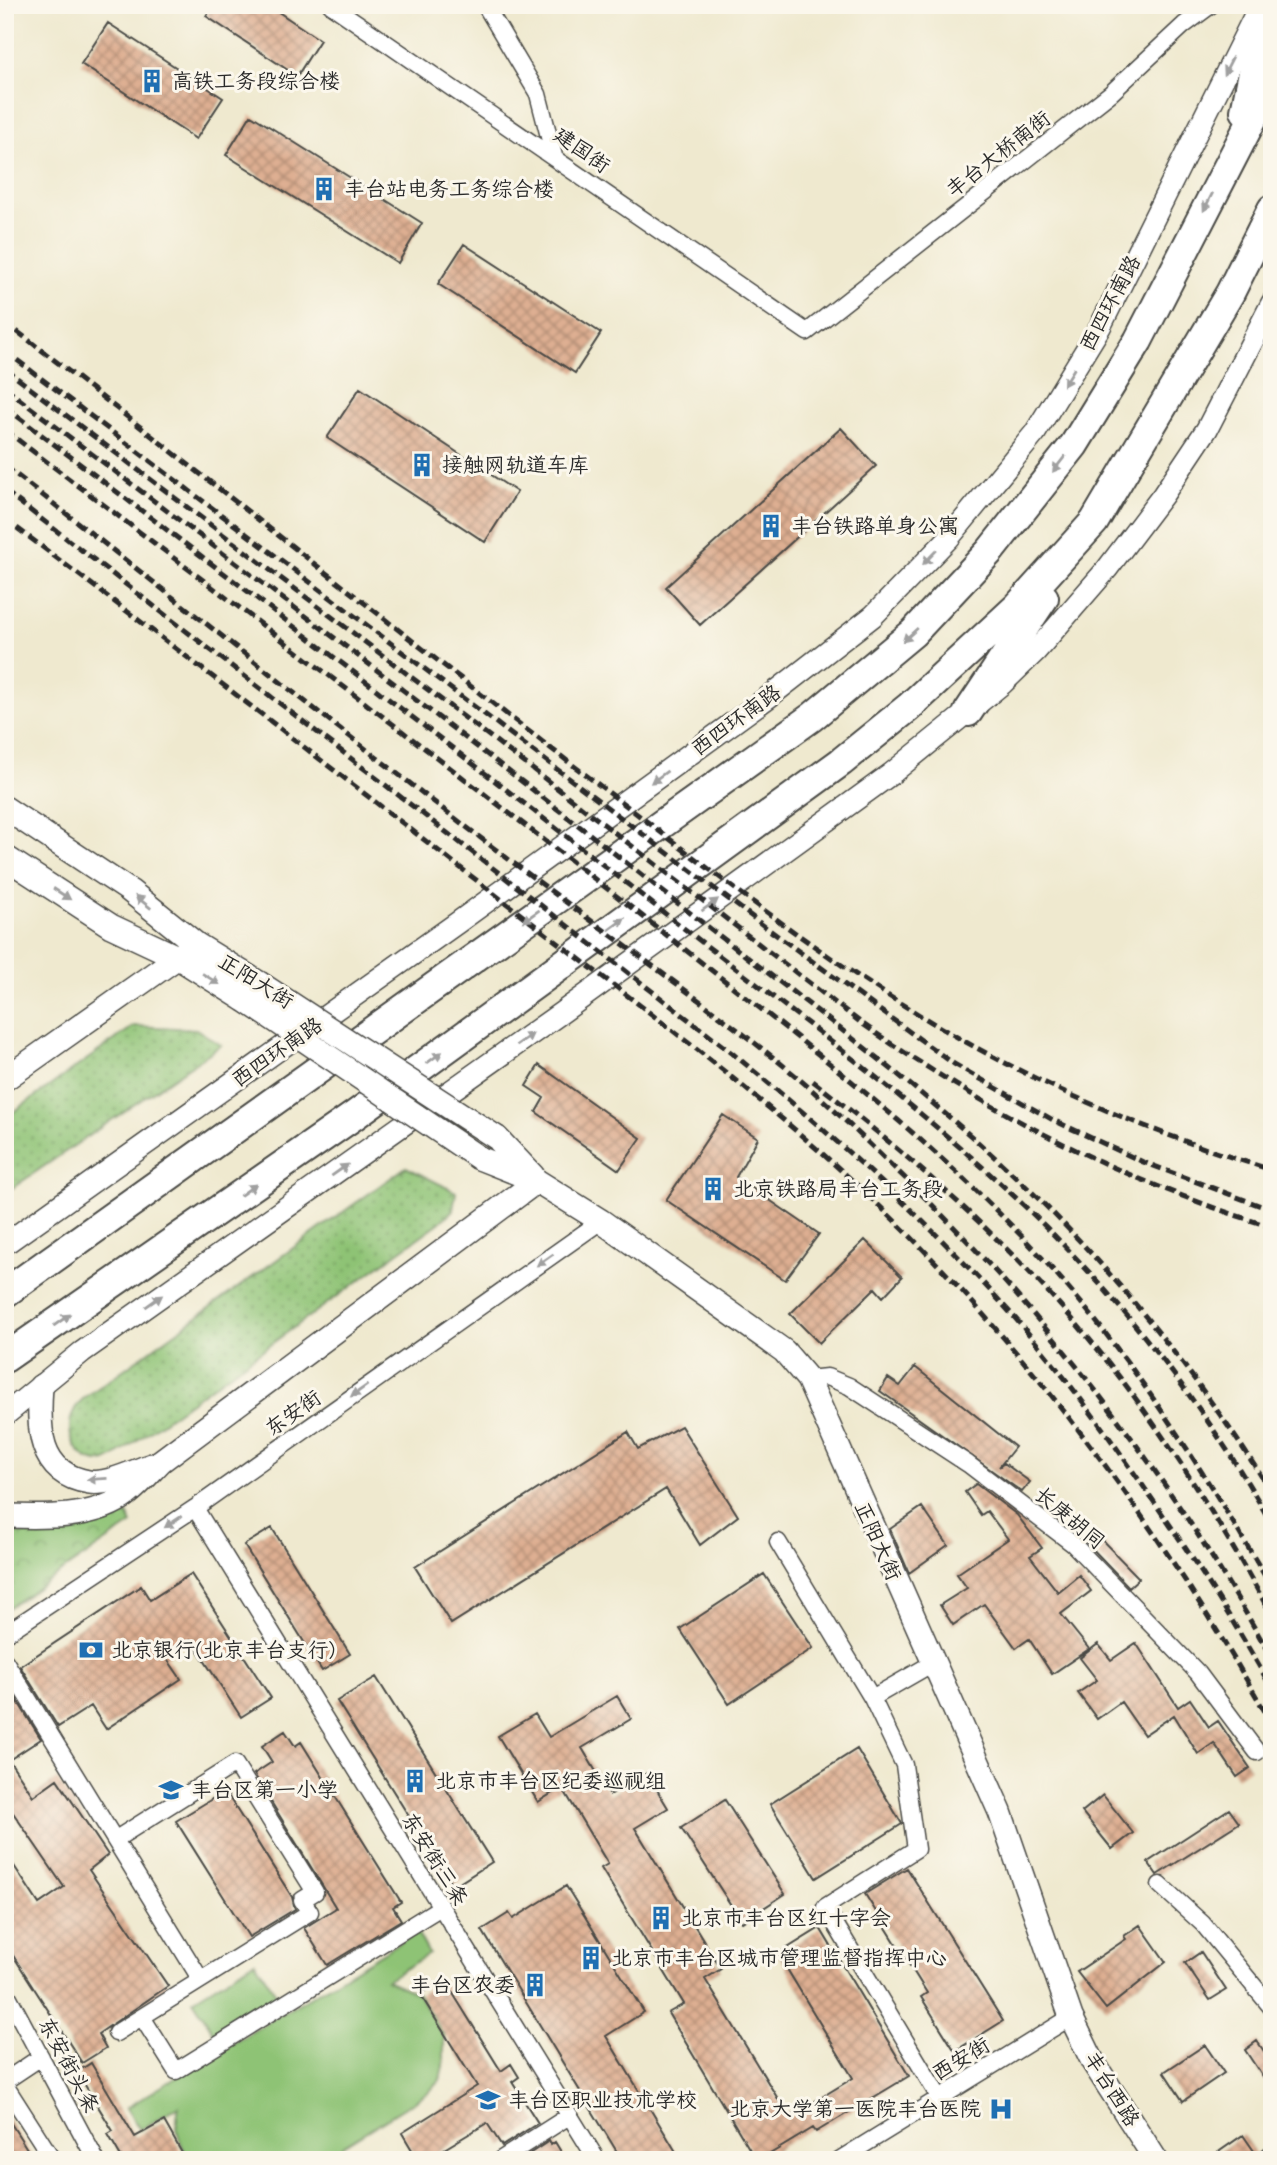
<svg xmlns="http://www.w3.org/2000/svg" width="1277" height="2165" font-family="'Comic Neue','LXGW WenKai TC',sans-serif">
	<defs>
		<pattern id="grass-dots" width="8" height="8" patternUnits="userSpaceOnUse" patternTransform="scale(1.75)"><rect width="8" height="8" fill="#8ec375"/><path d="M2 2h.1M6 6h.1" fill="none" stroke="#749f60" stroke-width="1.8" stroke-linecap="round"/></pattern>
		<pattern id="park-crowns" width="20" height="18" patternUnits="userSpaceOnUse" patternTransform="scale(1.75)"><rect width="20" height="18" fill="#8ec375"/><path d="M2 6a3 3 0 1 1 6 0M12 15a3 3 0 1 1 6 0" fill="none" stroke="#749f60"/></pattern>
		<pattern id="building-cross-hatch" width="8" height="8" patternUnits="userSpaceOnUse" patternTransform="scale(1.75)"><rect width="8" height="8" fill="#deaf92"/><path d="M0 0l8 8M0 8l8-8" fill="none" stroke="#b48f77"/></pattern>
	</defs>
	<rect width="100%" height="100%" fill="#fbf7ec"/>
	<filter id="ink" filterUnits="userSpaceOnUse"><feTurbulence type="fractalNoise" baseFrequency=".0143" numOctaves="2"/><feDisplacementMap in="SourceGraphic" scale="14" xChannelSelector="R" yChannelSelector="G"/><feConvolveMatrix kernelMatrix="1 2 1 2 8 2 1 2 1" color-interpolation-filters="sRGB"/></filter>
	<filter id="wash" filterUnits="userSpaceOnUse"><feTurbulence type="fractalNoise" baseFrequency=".00686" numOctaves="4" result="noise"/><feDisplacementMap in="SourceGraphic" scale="28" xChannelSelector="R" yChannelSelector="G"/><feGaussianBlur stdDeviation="1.57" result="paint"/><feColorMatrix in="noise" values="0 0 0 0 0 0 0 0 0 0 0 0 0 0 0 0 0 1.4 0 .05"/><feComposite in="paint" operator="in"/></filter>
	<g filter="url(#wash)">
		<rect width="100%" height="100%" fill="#efe9cf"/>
		<path fill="url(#grass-dots)" stroke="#5c7750" stroke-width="2" d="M134 1026 196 1029 221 1045 5 1193V1118Z
			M406 1167 456 1192 453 1210 439 1223 121 1452C117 1455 111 1459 106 1461 79 1469 53 1425 84 1398Z"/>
		<path fill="url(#park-crowns)" stroke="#5c7750" stroke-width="2" d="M127 1514 132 1524 5 1610V1533H71Z"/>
		<path fill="#8ec375" stroke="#5c7750" stroke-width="2" d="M417 1932 429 1954 386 1980 418 1994 444 2036V2062L440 2080 428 2093 320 2160H190C178 2141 174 2128 179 2106L140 2130 126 2108Z
			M255 1961 278 1997 216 2036 193 2000Z"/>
		<g id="blocks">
			<path fill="url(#building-cross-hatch)" d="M213 5H268L320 40 297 76 206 16Z
				M108 23 223 98 196 139 81 64Z
				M251 115 422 223 398 263 226 155Z
				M464 244 601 333 575 373 438 284Z
				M360 388 517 492 485 542 327 438Z
				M841 428 876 466 700 625 666 587Z
				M539 1065 641 1138 619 1170 536 1112 544 1098 526 1086Z
				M723 1115 758 1138 736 1177 819 1234 785 1280 666 1200Z
				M865 1240 902 1277 883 1297 875 1288 819 1343 790 1314Z
				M915 1367 1015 1447 999 1467 1004 1463 1030 1482 1022 1492 880 1391 888 1378 900 1386Z
				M681 1426 738 1516 700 1545 666 1489 451 1624 415 1567 628 1432 638 1449Z
				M976 1484 1017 1515 1042 1548 1030 1556 1058 1592 1079 1575 1091 1591 1061 1614 1089 1649 1052 1674 1029 1639 1016 1648 984 1604 953 1625 940 1605 967 1588 957 1574 1008 1539 987 1511 981 1515 965 1492Z
				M922 1507 948 1545 909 1573 890 1529Z
				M272 1528 350 1654 322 1671 244 1545Z
				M1094 1532 1139 1578 1129 1587 1085 1541Z
				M191 1574 271 1698 241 1717 191 1640 166 1657 181 1679 106 1729 91 1706 58 1727 20 1666 141 1586 150 1600Z
				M764 1574 813 1648 729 1704 680 1629Z
				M1136 1643 1178 1707 1190 1699 1209 1727 1218 1721 1250 1768 1237 1777 1214 1743 1198 1754 1174 1715 1144 1735 1121 1702 1097 1719 1078 1693 1097 1680 1080 1658 1098 1644 1111 1660Z
				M376 1677 492 1862 453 1887 337 1701Z
				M5 1681 41 1739 9 1760 33 1796 57 1779 108 1855 89 1870 168 1986 98 2034 106 2048 82 2063 5 1943V1852L39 1904 64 1887 5 1801Z
				M617 1696 631 1719 582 1748 610 1795 647 1773 668 1808 635 1828 721 1969 705 1979 789 2117 853 2078 778 1954 820 1928 909 2076 816 2132 813 2128 760 2160H756L668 2013 684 2004 601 1868 608 1864 562 1787 538 1802 498 1736 535 1714 549 1737Z
				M285 1731 295 1746 301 1742 401 1902 393 1907 401 1920 327 1965 304 1928 336 1908 254 1774 272 1762 262 1746Z
				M857 1749 902 1824 816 1878 770 1804Z
				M225 1791 292 1897 295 1909 249 1937 176 1821Z
				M1103 1795 1133 1833 1112 1849 1082 1812Z
				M725 1800 785 1894 742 1922 681 1828Z
				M1229 1809 1239 1823 1157 1875 1148 1862Z
				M907 1868 1003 2021 955 2051 921 1997 927 1993 865 1894Z
				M566 1886 644 2012 606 2036 681 2160H622L482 1930 509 1913 513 1919Z
				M1140 1925 1166 1962 1106 2009 1077 1972 1126 1939 1124 1936Z
				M1201 1952 1226 1990 1210 2000 1185 1963Z
				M444 1979 501 2071 511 2064 519 2077 512 2082 538 2123 502 2146 487 2123 426 2160H418L402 2133 477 2086 420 1994Z
				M1257 2041 1272 2063V2091L1245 2050Z
				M1205 2045 1224 2073 1183 2101 1164 2072Z
				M91 2063 135 2137 164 2121 186 2160H123L108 2134 113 2131 77 2072Z
				M5 2114 34 2160H5Z
				M1243 2135 1256 2154 1254 2160H1207Z
				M549 2141 551 2145 555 2142 566 2160H520Z"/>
		</g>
	</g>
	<g filter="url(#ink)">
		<use href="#blocks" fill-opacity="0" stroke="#484844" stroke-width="2"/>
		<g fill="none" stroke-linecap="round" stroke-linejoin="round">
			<g stroke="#484844" stroke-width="19">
				<path id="minor" d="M331 5 807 332 1111 93 1184 25 1211 5
					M485 5 538 94 554 156
					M808 1379 827 1377 849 1386 968 1464 1073 1544 1198 1673 1257 1752
					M195 1508 597 2160
					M778 1542 872 1698 933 1663
					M5 1634 195 1508 601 1221
					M5 1661 201 1980 116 2033
					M872 1698 904 1765 916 1849 825 1907 939 2097
					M116 1839 235 1764 315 1892 302 1900 310 1912 201 1980
					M1160 1885 1203 1924 1272 2008
					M5 1990 96 2160
					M142 2017 176 2071 441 1907
					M5 2081 41 2057
					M5 2085 53 2160
					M500 2160 569 2116
					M839 2160 1071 2017
					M1264 2160 1272 2153"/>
			</g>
			<g stroke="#484844" stroke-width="24">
				<path id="tertiary" d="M5 1244 457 923 770 696 873 616 948 539 1035 433 1100 327 1260 5
					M5 1415 82 1352 561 1013 891 774 1003 683 1036 651 1107 569 1163 495 1207 429 1272 303"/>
			</g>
			<g stroke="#484844" stroke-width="26">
				<path id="secondary" d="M5 808 130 891 196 944 259 983
					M5 857 111 926 177 957 245 1000
					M5 1079 185 952
					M497 1138 533 1176
					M479 1158 537 1181 601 1221 784 1351 808 1379 1000 1812 1071 2017 1093 2062 1156 2160
					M41 1386C38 1426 37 1474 89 1482 109 1485 134 1471 152 1465
					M5 1516C42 1517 90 1519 122 1498 136 1489 149 1473 161 1461L537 1181"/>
			</g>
			<g stroke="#484844" stroke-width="32">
				<path id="trunk" d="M1245 111 1267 5
					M968 712 1044 598
					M5 1293 812 717 913 633 990 551 1074 445 1138 341 1272 81
					M5 1358 355 1115 841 762 909 707 1018 606 1094 522 1230 293 1272 209"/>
			</g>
			<use href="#minor" stroke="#fff" stroke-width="16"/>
			<use href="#tertiary" stroke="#fff" stroke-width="21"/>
			<use href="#secondary" stroke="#fff" stroke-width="23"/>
			<use href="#trunk" stroke="#fff" stroke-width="28"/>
			<path stroke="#2b2b2b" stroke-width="5" stroke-dasharray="10 5" stroke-linecap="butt" d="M5 322C195 468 381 618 570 763 683 848 793 938 913 1011 1025 1080 1146 1132 1272 1170
				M5 351 768 929 954 1064 1053 1120 1143 1162 1272 1210
				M5 369 518 758 860 1022C987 1112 1123 1181 1272 1227
				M5 388C226 556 448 722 666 894 805 1004 954 1107 1076 1237 1149 1315 1215 1402 1272 1493
				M5 407C225 574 446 741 663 912 792 1013 928 1110 1045 1226 1130 1311 1214 1419 1272 1525
				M5 430C222 595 440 758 655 926 789 1032 928 1133 1044 1260 1134 1359 1204 1472 1272 1588
				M5 466C170 594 333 725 499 852 590 921 684 987 774 1058 813 1089 849 1124 885 1159 1040 1305 1169 1472 1272 1659
				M5 491 732 1053C825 1129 916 1209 997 1298 1053 1359 1103 1427 1150 1496 1193 1558 1235 1622 1272 1689
				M5 519C178 649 348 781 519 913 664 1024 814 1133 939 1266 1069 1404 1179 1559 1272 1724
				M813 1081C915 1160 1013 1246 1095 1346 1162 1428 1220 1522 1272 1616"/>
			<g stroke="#484844" stroke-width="26" stroke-linecap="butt">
				<path id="secondary-bridge" d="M259 983 497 1138
					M245 1000 479 1158"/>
			</g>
			<use href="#secondary-bridge" stroke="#fff" stroke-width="23"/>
		</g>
		<defs><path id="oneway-solid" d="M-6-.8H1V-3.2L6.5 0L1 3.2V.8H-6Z" transform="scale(1.75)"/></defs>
		<g fill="#a0a0a0">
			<use href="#oneway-solid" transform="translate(1228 66) rotate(117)"/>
			<use href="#oneway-solid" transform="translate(1208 202) rotate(117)"/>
			<use href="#oneway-solid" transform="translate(1069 377) rotate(122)"/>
			<use href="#oneway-solid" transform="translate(1059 464) rotate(128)"/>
			<use href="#oneway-solid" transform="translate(930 557) rotate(134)"/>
			<use href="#oneway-solid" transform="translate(910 635) rotate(138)"/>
			<use href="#oneway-solid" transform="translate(659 777) rotate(144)"/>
			<use href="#oneway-solid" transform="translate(62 894) rotate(33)"/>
			<use href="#oneway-solid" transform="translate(143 902) rotate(-141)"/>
			<use href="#oneway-solid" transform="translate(710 905) rotate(-36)"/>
			<use href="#oneway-solid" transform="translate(531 916) rotate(145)"/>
			<use href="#oneway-solid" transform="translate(617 924) rotate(-36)"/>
			<use href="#oneway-solid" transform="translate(211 979) rotate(32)"/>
			<use href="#oneway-solid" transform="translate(525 1039) rotate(-35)"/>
			<use href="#oneway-solid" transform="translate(434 1058) rotate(-36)"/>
			<use href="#oneway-solid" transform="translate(340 1170) rotate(-35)"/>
			<use href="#oneway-solid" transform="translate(248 1190) rotate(-35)"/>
			<use href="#oneway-solid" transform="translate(545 1260) rotate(145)"/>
			<use href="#oneway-solid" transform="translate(154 1301) rotate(-35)"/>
			<use href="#oneway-solid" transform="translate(62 1320) rotate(-35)"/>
			<use href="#oneway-solid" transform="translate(359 1391) rotate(145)"/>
			<use href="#oneway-solid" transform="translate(97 1479) rotate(177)"/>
			<use href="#oneway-solid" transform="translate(173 1522) rotate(146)"/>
		</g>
	</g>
	<defs>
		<g id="building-bare" transform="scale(1.89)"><path d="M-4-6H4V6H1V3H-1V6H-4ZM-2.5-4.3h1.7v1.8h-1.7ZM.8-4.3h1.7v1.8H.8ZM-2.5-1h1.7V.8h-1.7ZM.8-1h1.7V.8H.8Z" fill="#1f6fb2" stroke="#fbf7ec" stroke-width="2.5" paint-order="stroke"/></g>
		<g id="bank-bare" transform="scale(1.89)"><path d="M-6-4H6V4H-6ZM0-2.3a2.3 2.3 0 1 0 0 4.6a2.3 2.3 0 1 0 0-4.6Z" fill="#1f6fb2" stroke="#fbf7ec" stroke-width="2.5" paint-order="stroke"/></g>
		<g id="school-bare" transform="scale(1.89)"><path d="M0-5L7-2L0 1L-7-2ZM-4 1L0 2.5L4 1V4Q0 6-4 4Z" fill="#1f6fb2" stroke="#fbf7ec" stroke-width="2.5" paint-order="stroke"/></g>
		<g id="university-bare" transform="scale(1.89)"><path d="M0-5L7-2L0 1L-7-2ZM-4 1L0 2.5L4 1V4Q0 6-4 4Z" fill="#1f6fb2" stroke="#fbf7ec" stroke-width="2.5" paint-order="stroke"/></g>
		<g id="hospital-bare" transform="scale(1.89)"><path d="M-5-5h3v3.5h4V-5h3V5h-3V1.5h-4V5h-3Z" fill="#1f6fb2" stroke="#fbf7ec" stroke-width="2.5" paint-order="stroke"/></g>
	</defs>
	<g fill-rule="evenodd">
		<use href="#building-bare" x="152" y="81"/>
		<use href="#building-bare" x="324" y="189"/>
		<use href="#building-bare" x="422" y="465"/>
		<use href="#building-bare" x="771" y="526"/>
		<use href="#building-bare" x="713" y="1189"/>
		<use href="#bank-bare" x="91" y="1650"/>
		<use href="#building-bare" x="415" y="1781"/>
		<use href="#school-bare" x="171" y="1790"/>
		<use href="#building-bare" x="661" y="1918"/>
		<use href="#building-bare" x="591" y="1958"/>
		<use href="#building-bare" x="535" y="1985"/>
		<use href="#university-bare" x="488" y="2100"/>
		<use href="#hospital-bare" x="1001" y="2109"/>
	</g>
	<g text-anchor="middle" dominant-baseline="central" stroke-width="6" stroke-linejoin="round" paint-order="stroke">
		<g font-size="21" fill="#2b2b2b" stroke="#fbf7ec" text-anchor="start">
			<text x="172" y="81">高铁工务段综合楼</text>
			<text x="344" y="189">丰台站电务工务综合楼</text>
			<text x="442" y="465">接触网轨道车库</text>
			<text x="791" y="526">丰台铁路单身公寓</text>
			<text x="733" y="1189">北京铁路局丰台工务段</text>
			<text x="111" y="1650">北京银行(北京丰台支行)</text>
			<text x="435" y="1781">北京市丰台区纪委巡视组</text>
			<text x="191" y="1790">丰台区第一小学</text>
			<text x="681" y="1918">北京市丰台区红十字会</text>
			<text x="611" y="1958">北京市丰台区城市管理监督指挥中心</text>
			<text x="515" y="1985" text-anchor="end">丰台区农委</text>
			<text x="508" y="2100">丰台区职业技术学校</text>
			<text x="981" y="2109" text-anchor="end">北京大学第一医院丰台医院</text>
		</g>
		<g font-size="21" fill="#2b2b2b" stroke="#fbf7ec">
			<text transform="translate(582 150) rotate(35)">建国街</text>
			<text transform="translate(998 154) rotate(-38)">丰台大桥南街</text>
			<text transform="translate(1110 303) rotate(-62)">西四环南路</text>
			<text transform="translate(736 720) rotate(-36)">西四环南路</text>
			<text transform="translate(256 981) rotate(32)">正阳大街</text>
			<text transform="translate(277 1052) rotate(-35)">西四环南路</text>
			<text transform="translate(293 1413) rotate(-35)">东安街</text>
			<text transform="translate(1070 1518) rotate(40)">长庚胡同</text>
			<text transform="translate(878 1541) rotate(66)">正阳大街</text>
			<text transform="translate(435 1859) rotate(58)">东安街三条</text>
			<text transform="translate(961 2059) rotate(-31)">西安街</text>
			<text transform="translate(69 2065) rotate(62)">东安街头条</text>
			<text transform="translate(1112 2089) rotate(58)">丰台西路</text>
		</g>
	</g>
	<rect width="1277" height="2165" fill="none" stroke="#fbf7ec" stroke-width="28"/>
</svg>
